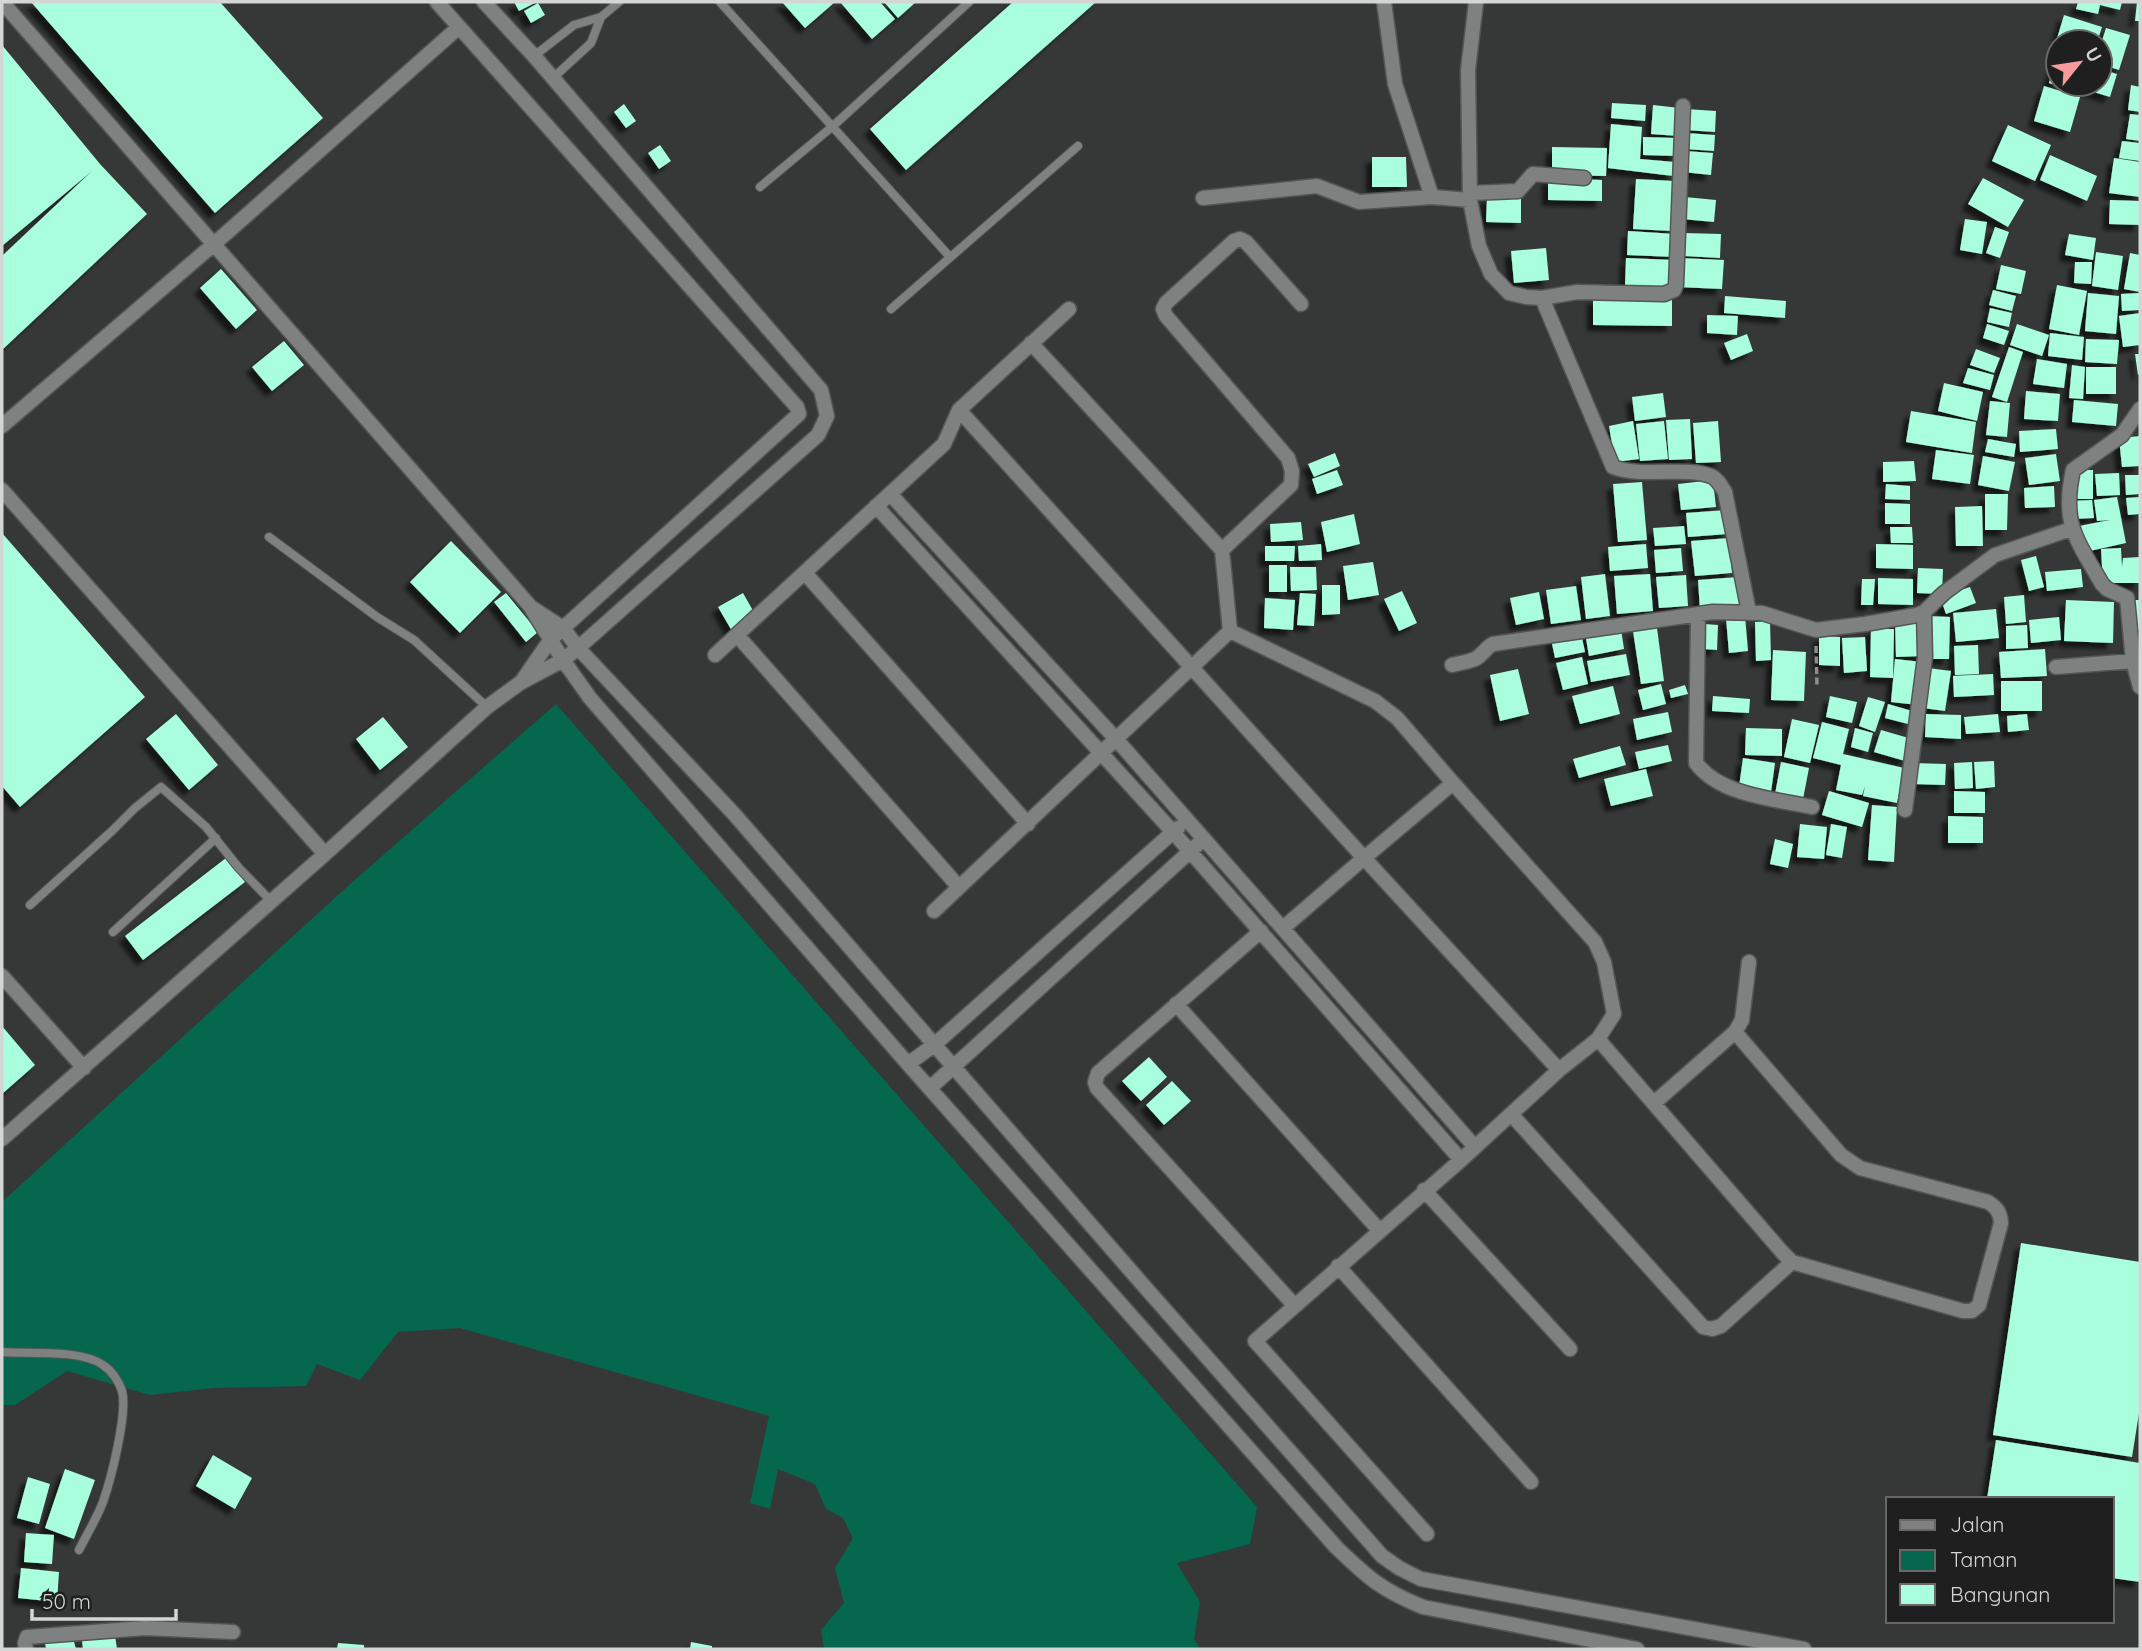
<svg xmlns="http://www.w3.org/2000/svg" width="2142" height="1651" font-family="Quicksand,sans-serif">
	<defs>
		<filter id="shadow"><feDropShadow dx="-6" dy="6" stdDeviation="2" flood-color="#0009"/></filter>
	</defs>
	<rect width="100%" height="100%" fill="#353837"/>
	<path fill="#05674e" d="M556 704 1257 1507 1250 1544 1177 1563 1200 1602 1194 1639 1200 1649H824L821 1630 844 1603 835 1568 853 1538 843 1518 826 1509 815 1484 778 1469 770 1509 750 1503 769 1416 460 1328 398 1332 360 1380 317 1364 306 1386 214 1388 150 1395 67 1371 15 1405H2V1202L349 885Z"/>
	<path fill="#a9fede" filter="url(#shadow)" d="M31 2H220L323 118 215 213Z
		M514 2H537L519 11Z
		M782 2H835L805 28Z
		M840 2H880L895 19 872 39Z
		M884 2H916L898 18Z
		M1013 2H1096L906 170 870 129Z
		M2078 2H2122L2120 10 2100 5 2098 14 2076 9Z
		M2137 2H2140V21H2135Z
		M538 3 545 15 531 23 524 11Z
		M2064 15 2102 27 2097 42H2056Z
		M2106 28 2130 35 2119 70 2100 64V47Z
		M2 45 100 164 147 214 2 350V256L92 171 2 246Z
		M2057 57 2058 84H2083L2080 93 2049 83Z
		M2100 69 2117 74 2110 97 2084 89 2086 84H2100Z
		M2131 85 2140 87V112L2128 110Z
		M2044 86 2080 97 2070 132 2034 121Z
		M1612 103 1646 105 1645 121 1611 118Z
		M624 104 636 121 626 128 614 112Z
		M1653 105 1680 108 1678 136 1651 134Z
		M1686 109 1716 111 1715 132 1685 130Z
		M2130 114 2140 115V141L2126 139Z
		M1611 124 1642 127 1640 159 1675 162 1673 176 1608 168Z
		M2008 125 2051 145 2035 181 1992 161Z
		M1686 133 1715 135 1714 151 1685 149Z
		M1643 137 1676 138V156L1643 155Z
		M2122 141 2140 143V161L2119 158Z
		M660 145 671 161 659 169 648 153Z
		M1552 147 1607 148 1606 176 1552 175Z
		M1685 151 1713 153 1711 175 1683 172Z
		M2050 155 2097 176 2087 201 2040 180Z
		M1372 157H1406L1407 187H1372Z
		M2114 158 2140 162V197L2109 193Z
		M1548 178 1602 180V201L1548 200Z
		M1983 178 2024 200 2008 227 1968 204Z
		M1636 179 1675 181 1672 231 1633 229Z
		M1487 197 1521 198V223L1486 222Z
		M1685 197 1716 200 1714 222 1682 219Z
		M2110 200 2140 201V225L2109 224Z
		M1965 219 1987 222 1982 254 1960 250Z
		M1995 227 2009 232 2000 258 1986 253Z
		M1628 231 1676 234 1675 257 1627 255Z
		M1684 233 1721 234 1720 258 1684 256Z
		M2069 234 2096 238 2093 260 2065 255Z
		M1546 248 1549 280 1514 283 1511 251Z
		M2096 252 2123 256 2118 290 2092 286Z
		M2130 253 2140 255V292L2124 289Z
		M1626 258 1674 260 1673 287 1625 286Z
		M1680 258 1724 260 1722 289 1678 287Z
		M2075 262H2092L2091 284 2074 283Z
		M2001 265 2026 271 2021 294 1996 289Z
		M221 269 257 310 236 329 200 288Z
		M2057 285 2087 291 2079 335 2049 329Z
		M1993 290 2016 296 2012 311 1989 305Z
		M2088 293 2119 296 2116 334 2085 331Z
		M2140 293V310L2122 311 2121 294Z
		M1725 296 1786 301 1785 318 1724 313Z
		M1593 298 1672 299V326L1593 325Z
		M1990 308 2012 313 2009 327 1987 322Z
		M2140 313V345L2123 347 2119 316Z
		M1707 315 1738 316 1737 335 1707 333Z
		M1987 324 2009 331 2004 345 1983 338Z
		M2017 324 2049 335 2042 356 2010 345Z
		M2050 333 2084 337 2082 360 2048 356Z
		M1747 334 1753 351 1731 360 1724 343Z
		M2086 339 2119 340 2117 364 2085 362Z
		M284 341 304 365 272 391 252 367Z
		M2009 347 2023 352 2007 402 1992 397Z
		M1976 349 2000 358 1994 373 1970 365Z
		M2135 354H2140V374L2138 375Z
		M2037 359 2067 364 2064 388 2033 384Z
		M2072 365 2085 367 2083 399 2069 398Z
		M2086 367H2116V394H2086Z
		M1968 368 1994 375 1990 390 1963 383Z
		M1944 383 1983 392 1977 421 1938 411Z
		M2026 391 2060 394 2058 421 2024 419Z
		M1663 393 1666 417 1635 421 1632 397Z
		M2074 400 2118 404 2116 426 2072 422Z
		M1990 401 2010 403 2007 437 1986 435Z
		M1911 411 1976 422 1972 453 1906 442Z
		M1690 419 1692 459 1669 460 1666 420Z
		M1633 421 1639 459 1615 462 1609 426Z
		M1664 421 1668 459 1640 461 1636 424Z
		M1718 421 1721 462 1696 463 1693 423Z
		M2056 429 2058 449 2020 452 2019 431Z
		M2140 436V466L2122 467 2119 438Z
		M1988 439 2016 444 2014 457 1985 452Z
		M1936 450 1974 455 1970 484 1932 479Z
		M1335 453 1340 466 1314 477 1308 464Z
		M2056 454 2060 481 2029 485 2025 458Z
		M1983 456 2015 462 2009 491 1978 485Z
		M1914 461 1916 481 1883 482V462Z
		M1337 470 1343 485 1317 494 1312 479Z
		M2074 470H2093V499H2074Z
		M2119 473 2120 495 2097 496 2095 474Z
		M2125 475H2140V494L2126 495Z
		M1713 480 1716 507 1681 510 1678 484Z
		M1642 482 1647 540 1618 542 1613 484Z
		M1886 484 1910 486V500L1885 499Z
		M2054 486 2055 507 2025 508 2024 488Z
		M1985 494H2008L2007 530H1985Z
		M2117 497 2126 543 2085 552 2079 526 2110 520 2097 521 2094 500Z
		M2140 497V514L2128 515 2126 498Z
		M2092 500 2094 518 2072 519 2070 501Z
		M1885 503 1910 504V524H1885Z
		M1982 506 1983 546H1956L1955 507Z
		M1726 510 1728 534 1688 537 1686 513Z
		M1354 514 1360 544 1327 552 1321 522Z
		M1301 522 1303 540 1271 542 1270 524Z
		M1684 526 1686 544 1655 546 1653 528Z
		M1890 527H1912L1913 543H1891Z
		M2 533 145 697 20 807 2 786Z
		M1729 538 1732 573 1695 576 1691 541Z
		M451 541 501 592 460 633 410 582Z
		M1321 544 1322 560 1299 561 1298 546Z
		M1646 544 1648 568 1610 571 1608 547Z
		M1876 544 1913 545V569L1876 568Z
		M1265 546H1295L1294 561H1265Z
		M1681 548 1683 571 1656 573 1654 550Z
		M2121 548 2122 567 2123 558 2140 557V583H2103L2101 549Z
		M2036 556 2044 587 2029 591 2021 560Z
		M1373 562 1379 595 1348 600 1343 566Z
		M1269 565H1287V592H1269Z
		M1290 567H1316L1317 590 1291 591Z
		M1918 568 1943 569 1942 594 1917 593Z
		M2081 569 2083 587 2047 591 2045 572Z
		M1605 574 1610 616 1586 619 1581 577Z
		M1650 574 1653 611 1617 614 1614 576Z
		M1686 575 1688 606 1659 608 1656 577Z
		M1738 577 1740 607 1700 610 1698 580Z
		M1878 578 1913 579V605L1878 604Z
		M1862 579H1875L1873 605H1861Z
		M1322 585H1340V614L1322 615Z
		M1576 586 1581 620 1551 624 1546 590Z
		M1970 587 1976 603 1946 614 1940 597Z
		M1402 591 1417 623 1399 631 1384 599Z
		M1539 592 1544 619 1516 625 1510 598Z
		M506 593 538 632 526 642 494 602Z
		M743 593 756 616 732 631 718 607Z
		M1300 593 1316 594 1314 626 1297 625Z
		M2024 595 2026 622 2006 624 2004 597Z
		M1265 598 1295 600 1293 630 1264 628Z
		M2066 600 2114 602 2113 643 2064 641Z
		M2129 600H2140V630H2131Z
		M1996 609 1999 638 1956 642 1953 613Z
		M1745 616 1748 651 1729 653 1726 618Z
		M1928 616 1950 617 1949 659H1927Z
		M2059 617 2061 640 2031 643 2029 620Z
		M1770 621 1771 660 1756 661 1755 622Z
		M1922 621 1923 656 1896 657 1895 622Z
		M1705 624 1718 625 1717 650 1704 649Z
		M2027 625 2028 648 2006 649V626Z
		M1657 628 1664 681 1641 684 1633 631Z
		M1621 629 1624 649 1589 656 1585 633Z
		M1871 629H1894L1893 678 1870 677Z
		M1581 633 1585 652 1555 658 1551 639Z
		M1819 636 1840 637V666L1819 665Z
		M1865 637 1867 671 1844 673 1842 638Z
		M1978 645 1979 674 1955 675 1954 646Z
		M2045 649 2047 676 2001 678 1999 652Z
		M1773 650 1806 652 1804 701 1771 700Z
		M1626 654 1630 675 1591 682 1587 661Z
		M1582 657 1588 684 1563 690 1556 663Z
		M1895 659 1922 662 1918 705 1891 702Z
		M1928 668 1951 671 1945 711 1923 708Z
		M1518 669 1529 714 1500 721 1490 675Z
		M1993 674 1994 695 1954 697 1953 676Z
		M2001 681H2042V711H2001Z
		M1661 684 1666 704 1643 710 1638 690Z
		M1685 685 1688 694 1671 698 1669 690Z
		M1613 686 1620 714 1580 724 1572 696Z
		M1713 696 1750 699 1749 713 1712 711Z
		M1830 696 1857 702 1852 723 1826 717Z
		M1868 697 1885 702 1875 732 1859 726Z
		M1888 704 1912 711 1908 724 1885 718Z
		M1668 712 1672 732 1637 740 1633 719Z
		M176 714 218 765 189 790 146 739Z
		M1926 714 1961 715V739L1925 737Z
		M1998 714 2000 732 1966 734 1964 717Z
		M2027 714 2029 730 2008 732 2007 716Z
		M383 717 408 747 380 770 356 739Z
		M1792 719 1819 725 1810 763 1784 757Z
		M1822 722 1849 729 1843 754 1904 768 1897 803 1863 796 1865 786 1862 795 1836 790 1841 765 1813 758Z
		M1746 728 1782 729V756L1745 755Z
		M1855 728 1873 733 1868 752 1851 747Z
		M1881 730 1912 739 1905 761 1874 752Z
		M1668 745 1672 761 1639 769 1635 752Z
		M1620 746 1626 765 1579 778 1573 759Z
		M1743 758 1775 763 1771 792 1739 787Z
		M1994 761 1995 787 1976 789 1974 762Z
		M1781 762 1809 768 1803 799 1775 794Z
		M1972 762 1973 788 1955 789 1954 763Z
		M1913 763 1946 764 1945 785 1913 784Z
		M1646 769 1653 796 1611 806 1604 779Z
		M1829 791 1869 803 1862 827 1822 815Z
		M1954 791 1985 792V813H1954Z
		M1872 805 1897 807 1894 862 1868 860Z
		M1948 816 1983 817V843H1948Z
		M1800 824 1827 827 1824 859 1797 857Z
		M1831 824 1847 827 1842 858 1826 855Z
		M1775 839 1793 844 1788 868 1770 864Z
		M226 858 245 882 143 960 125 936Z
		M2 1026 35 1065 2 1094Z
		M1149 1057 1167 1077 1141 1101 1122 1081Z
		M1172 1081 1191 1101 1164 1125 1146 1105Z
		M2021 1243 2140 1262V1407L2132 1457 1993 1435Z
		M1996 1440 2140 1463V1582L2112 1578V1499H1987Z
		M213 1455 252 1478 235 1509 196 1486Z
		M65 1469 95 1480 74 1539 45 1528Z
		M28 1477 50 1484 39 1524 17 1518Z
		M26 1533 54 1535 52 1564 24 1562Z
		M21 1568 59 1572 57 1602 18 1598Z
		M115 1635 117 1649H83L82 1641Z
		M73 1638 76 1649H46L45 1643Z
		M691 1642 712 1646V1649H690Z
		M338 1643 364 1645V1649H337Z"/>
	<g fill="none" stroke-linecap="round" stroke-linejoin="round">
		<g stroke="#545655" stroke-width="10">
			<path id="lane" d="M720 2 950 257
				M534 56 574 25 601 17 619 2
				M553 78 591 43 601 17
				M760 187 833 126 969 2
				M891 309 1078 146
				M269 537 377 617 414 640 487 707
				M30 905 112 831 135 808 161 787 206 827 239 868 271 901
				M113 932 216 838
				M2 1352C29 1354 80 1349 103 1365 111 1370 119 1381 122 1391 128 1413 111 1479 103 1502 97 1518 87 1534 79 1550"/>
		</g>
		<g stroke="#545655" stroke-width="17">
			<path id="street" d="M2 2 530 606 563 660 590 698 908 1064 1336 1547C1367 1577 1381 1590 1423 1607L1637 1649
				M437 2 797 407 799 414 551 639 522 681
				M1384 2 1395 84 1432 197
				M1476 2 1468 70 1470 200 1479 246 1491 274 1509 293 1526 297 1542 298 1577 292 1664 294 1674 290 1676 285 1683 106
				M1471 193 1518 191 1533 174 1584 178
				M1203 198 1317 186 1359 202 1432 197 1470 200
				M1542 298 1613 467C1642 478 1685 466 1711 476 1718 479 1721 486 1725 492L1749 612
				M2140 409 2122 435 2073 470C2061 524 2077 540 2102 584L2107 589 2127 598 2133 661 2140 687
				M959 410 1364 858 1283 928
				M2 426 214 244 459 27
				M2 490 325 854
				M891 495 1116 739 1475 1147
				M876 506 1173 832 934 1045 908 1064
				M1222 550 1291 485 1292 471 1288 458 1166 316 1163 309 1166 303 1234 241 1240 239 1246 242 1301 304
				M805 573 1028 824
				M534 609 563 628 578 648 734 814 1137 1278 1382 1556 1399 1568 1421 1579 1804 1649
				M1698 614 1696 763C1721 796 1775 799 1812 807
				M1230 631 1375 701 1397 718 1453 783 1364 858 1559 1070
				M737 635 958 886
				M715 655 944 444 959 410 1069 309
				M1452 665C1459 663 1468 662 1475 659 1483 655 1485 648 1493 644L1713 612 1762 613 1816 630 1865 624 1917 615 1924 612 1944 593 1995 555 2071 529
				M2056 667 2133 661
				M1905 810 1925 657 1924 612
				M1178 828 1173 832 1461 1160
				M934 911 1230 631 1222 550 1031 343
				M1261 931 1098 1073 1095 1082 1097 1088 1294 1305
				M2 976 84 1068
				M1176 1004 1379 1230
				M1598 1039 1782 1252 1792 1262 1963 1311H1972L1979 1305 2001 1223C2000 1212 1997 1208 1988 1202L1860 1168 1841 1155 1735 1032
				M930 1088 1197 845
				M1654 1103 1735 1032 1742 1020 1749 962
				M1511 1114 1703 1327 1712 1329 1721 1326 1792 1262
				M2 1139 325 854 487 707 520 683 563 660 578 648 818 435 827 416 821 390 534 56 484 2
				M1424 1190 1570 1349
				M1338 1266 1531 1482
				M1427 1534 1255 1341 1461 1160 1559 1070 1598 1039 1614 1014 1604 962 1595 942 1453 783
				M26 1649 25 1643 27 1637 145 1628 233 1632"/>
		</g>
		<path stroke="#8c8e8d" stroke-width="3.5" stroke-dasharray="7 3.5" stroke-linecap="butt" d="M1816 646 1817 687"/>
		<use href="#lane" stroke="#7e8180" stroke-width="8"/>
		<use href="#street" stroke="#7e8180" stroke-width="14"/>
	</g>
	<rect width="2142" height="1651" fill="none" stroke="#d4d6d5" stroke-width="7"/>
	<rect x="1886" y="1497" width="228" height="126" fill="#1e1f1e" stroke="#676867" stroke-width="2"/>
	<rect x="1900" y="1520" width="35" height="10" fill="#7e8180" stroke="#676867" stroke-width="2"/>
	<text x="1950" y="1532" font-size="21" fill="#d4d6d5">Jalan</text>
	<rect x="1900" y="1550" width="35" height="21" fill="#05674e" stroke="#676867" stroke-width="2"/>
	<text x="1950" y="1567" font-size="21" fill="#d4d6d5">Taman</text>
	<rect x="1900" y="1584" width="35" height="21" fill="#a9fede" stroke="#676867" stroke-width="2"/>
	<text x="1950" y="1602" font-size="21" fill="#d4d6d5">Bangunan</text>
	<g transform="translate(2079 63) rotate(60)"><circle r="33" fill="#1e1f1e" stroke="#676867" stroke-width="2"/>
	<path d="M0-5L12 26L0 18L-12 26Z" fill="#f59b9c"/>
	<text y="-10" font-size="19" font-weight="bold" text-anchor="middle" fill="#d4d6d5">U</text>
	</g>
	<path d="M32 1609v10h144v-10" fill="none" stroke="#d4d6d5" stroke-width="3.5"/>
	<text x="42" y="1609" font-size="21" fill="#d4d6d5" stroke="#1e1f1e" stroke-width="5" paint-order="stroke">50 m</text>
</svg>
